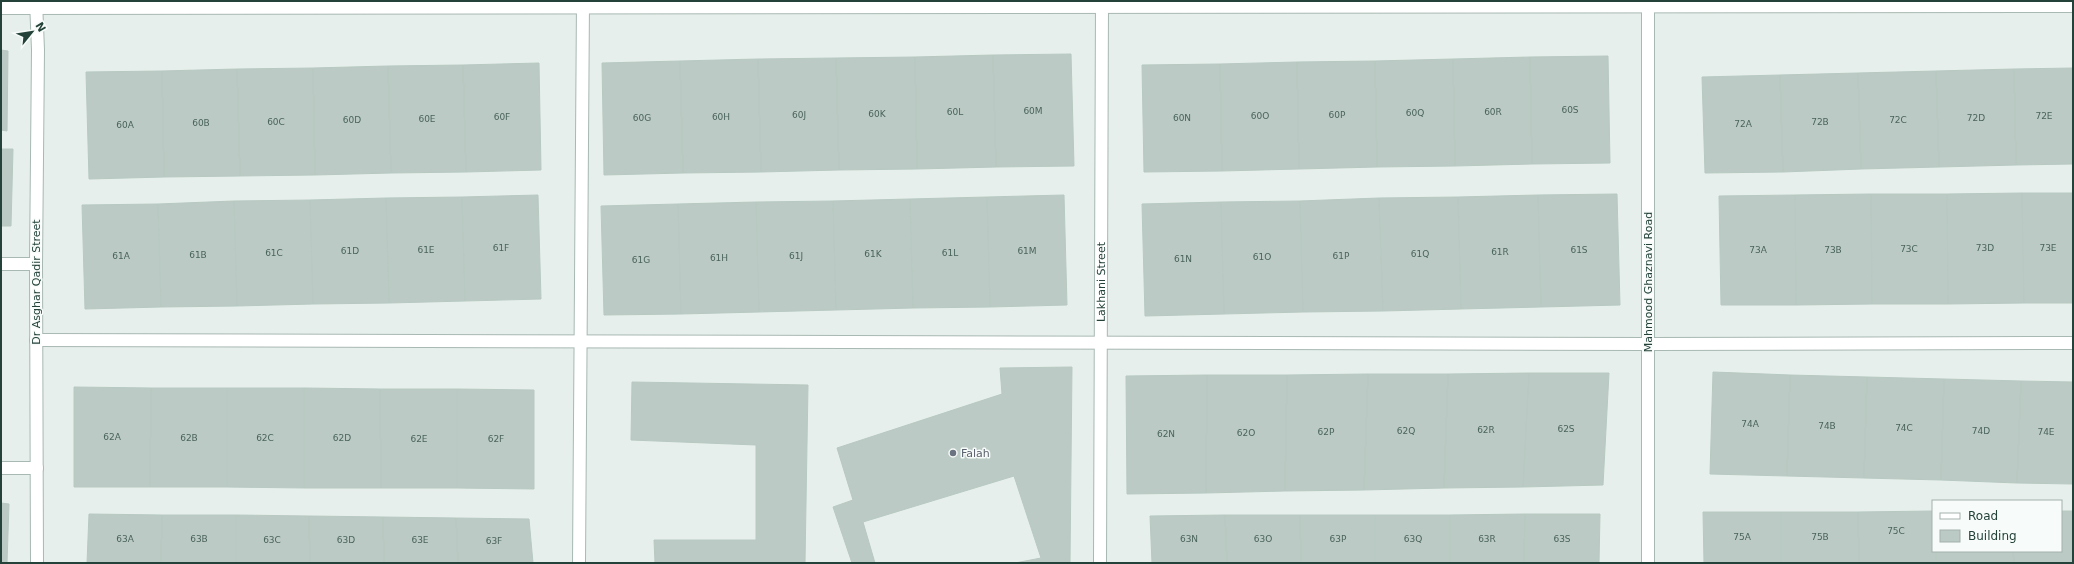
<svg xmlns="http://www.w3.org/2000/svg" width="2074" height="564" font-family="'DejaVu Sans',sans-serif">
	<rect width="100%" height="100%" fill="#e6efeb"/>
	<path fill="#bbcac4" stroke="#b8c9c2" d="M1 50 8 51 7 131 1 130Z
		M1071 54 1074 166 996 167 993 55Z
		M993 55 996 167 917 169 915 57Z
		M1608 56 1610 163 1532 164 1530 57Z
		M915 57 917 169 839 170 836 58Z
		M1530 57 1532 164 1455 166 1453 59Z
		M836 58 839 170 761 172 758 59Z
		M758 59 761 172 683 173 680 61Z
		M1453 59 1455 166 1377 167 1375 61Z
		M680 61 683 173 604 175 602 63Z
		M1375 61 1377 167 1299 169 1297 62Z
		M1297 62 1299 169 1222 171 1220 64Z
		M539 63 541 170 466 172 463 65Z
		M1220 64 1222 171 1144 172 1142 65Z
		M463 65 466 172 391 173 388 66Z
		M388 66 391 173 315 175 313 68Z
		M313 68 315 175 240 176 237 69Z
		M2073 68V164L2016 165 2014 69Z
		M237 69 240 176 164 177 162 71Z
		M2014 69 2016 165 1939 167 1936 71Z
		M162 71 164 177 89 179 86 72Z
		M1936 71 1939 167 1861 169 1858 73Z
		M1858 73 1861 169 1783 172 1780 75Z
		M1780 75 1783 172 1705 173 1702 77Z
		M1 149H13L11 226H1Z
		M2022 193H2073V303H2024Z
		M2022 193 2024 303 1948 304 1947 194Z
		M1617 194 1620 305 1541 307 1538 195Z
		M1871 194H1947L1948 304H1872Z
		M1871 194 1872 304 1796 305 1795 195Z
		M538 195 541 299 465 301 462 197Z
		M1064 195 1067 305 990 307 987 197Z
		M1538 195 1541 307 1461 309 1458 197Z
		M1795 195 1796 305H1721L1719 196Z
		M462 197 465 301 389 303 386 198Z
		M987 197 990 307 913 308 910 199Z
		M1458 197 1461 309 1383 311 1379 198Z
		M386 198 389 303 313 304 310 200Z
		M1379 198 1383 311 1303 312 1300 201Z
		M910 199 913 308 836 310 833 201Z
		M310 200 313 304 237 306 234 201Z
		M234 201 237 306 161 307 158 204Z
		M833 201 836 310 759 312 756 202Z
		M1300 201 1303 312 1224 314 1221 202Z
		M756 202 759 312 681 314 678 204Z
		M1221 202 1224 314 1145 316 1142 204Z
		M158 204 161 307 85 309 82 205Z
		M678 204 681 314 604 315 601 206Z
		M1072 367 1070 563H1015L1041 558 1014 476 863 522 875 563H852L833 507 853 500 837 448 1002 394 1000 368Z
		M1713 372 1790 375 1787 476 1710 474Z
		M1529 373H1609L1603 485 1523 487Z
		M1529 373 1523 487 1444 488 1448 374Z
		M1368 374H1448L1444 488 1364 490Z
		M1368 374 1364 490 1285 491 1287 375Z
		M1207 375H1287L1285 491 1206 493Z
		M1207 375 1206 493 1127 494 1126 376Z
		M1790 375 1867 377 1864 478 1787 476Z
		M1867 377 1944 379 1941 480 1864 478Z
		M1944 379 2021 381 2017 483 1941 480Z
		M2021 381 2073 382V484L2017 483Z
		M632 382 808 385 805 563H655L654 540H756V445L631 440Z
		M74 387 151 388 150 487H74Z
		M151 388H227V487H150Z
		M227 388H304V488L227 487Z
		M304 388 380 389 381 488H304Z
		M380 389H457V488H381Z
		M457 389 534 390V489L457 488Z
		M1 503 9 504 7 563H1Z
		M1933 511V551H1936V563H1859L1858 512Z
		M2061 511H2073V563H2014L2013 551H2061Z
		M1703 512H1781V563H1704Z
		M1781 512H1858L1859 563H1781Z
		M89 514 162 515 161 563H87Z
		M1525 514H1600L1599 563H1524Z
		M1525 514 1524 563H1450V515Z
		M162 515H236V563H161Z
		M236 515 309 516 310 563H236Z
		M1225 515H1300L1301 563H1227Z
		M1225 515 1227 563H1152L1150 516Z
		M1300 515H1375V563H1301Z
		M1375 515H1450V563H1375Z
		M309 516 383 517 384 563H310Z
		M383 517 456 518 458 563H384Z
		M456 518 529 519 533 563H458Z
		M1936 551H2013L2014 563H1936Z"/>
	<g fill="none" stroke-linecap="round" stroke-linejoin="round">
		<g stroke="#a8b8b2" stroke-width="14">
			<g id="minor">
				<path d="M36 1 38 50 36 264 37 563"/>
				<path d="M1 8 2073 6"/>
				<path d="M1 264H36"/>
				<path d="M36 340 1648 344 2073 343"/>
				<path d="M1 468H37"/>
				<path d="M579 563 583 1"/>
				<path id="s1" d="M1100 563 1102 1"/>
				<path d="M1648 563V1"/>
			</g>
		</g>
		<use href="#minor" stroke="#fff" stroke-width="12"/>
	</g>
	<circle fill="#6b7280" stroke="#f7fbf9" stroke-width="1.5" cx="953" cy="453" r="4"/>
	<g text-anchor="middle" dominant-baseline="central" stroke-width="3" stroke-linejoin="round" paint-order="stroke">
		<g font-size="9" fill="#4a645c">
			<text x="1570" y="110">60S</text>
			<text x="1033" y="111">60M</text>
			<text x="955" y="112">60L</text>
			<text x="1493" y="112">60R</text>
			<text x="1415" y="113">60Q</text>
			<text x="877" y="114">60K</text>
			<text x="799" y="115">60J</text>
			<text x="1337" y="115">60P</text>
			<text x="1260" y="116">60O</text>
			<text x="2044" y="116">72E</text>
			<text x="502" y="117">60F</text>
			<text x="721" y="117">60H</text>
			<text x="642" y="118">60G</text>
			<text x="1182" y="118">60N</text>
			<text x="1976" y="118">72D</text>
			<text x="427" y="119">60E</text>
			<text x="352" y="120">60D</text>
			<text x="1898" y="120">72C</text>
			<text x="276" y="122">60C</text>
			<text x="1820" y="122">72B</text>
			<text x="201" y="123">60B</text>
			<text x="1743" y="124">72A</text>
			<text x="125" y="125">60A</text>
			<text x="501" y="248">61F</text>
			<text x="1985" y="248">73D</text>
			<text x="2048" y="248">73E</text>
			<text x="1909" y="249">73C</text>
			<text x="426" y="250">61E</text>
			<text x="1579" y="250">61S</text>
			<text x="1758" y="250">73A</text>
			<text x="1833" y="250">73B</text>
			<text x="350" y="251">61D</text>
			<text x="1027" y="251">61M</text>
			<text x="1500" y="252">61R</text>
			<text x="274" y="253">61C</text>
			<text x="950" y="253">61L</text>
			<text x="873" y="254">61K</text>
			<text x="1420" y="254">61Q</text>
			<text x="198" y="255">61B</text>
			<text x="121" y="256">61A</text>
			<text x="796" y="256">61J</text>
			<text x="1341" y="256">61P</text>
			<text x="1262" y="257">61O</text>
			<text x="719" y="258">61H</text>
			<text x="1183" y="259">61N</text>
			<text x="641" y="260">61G</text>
			<text x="1750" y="424">74A</text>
			<text x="1827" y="426">74B</text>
			<text x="1904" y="428">74C</text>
			<text x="1566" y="429">62S</text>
			<text x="1486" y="430">62R</text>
			<text x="1406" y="431">62Q</text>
			<text x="1981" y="431">74D</text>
			<text x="1326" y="432">62P</text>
			<text x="2046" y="432">74E</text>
			<text x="1246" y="433">62O</text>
			<text x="1166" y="434">62N</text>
			<text x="112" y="437">62A</text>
			<text x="189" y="438">62B</text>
			<text x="265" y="438">62C</text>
			<text x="342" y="438">62D</text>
			<text x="419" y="439">62E</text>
			<text x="496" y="439">62F</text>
			<text x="1896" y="531">75C</text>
			<text x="1742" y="537">75A</text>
			<text x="1820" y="537">75B</text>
			<text x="125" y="539">63A</text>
			<text x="199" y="539">63B</text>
			<text x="1189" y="539">63N</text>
			<text x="1263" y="539">63O</text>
			<text x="1338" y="539">63P</text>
			<text x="1413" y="539">63Q</text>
			<text x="1487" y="539">63R</text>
			<text x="1562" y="539">63S</text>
			<text x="272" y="540">63C</text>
			<text x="346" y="540">63D</text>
			<text x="420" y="540">63E</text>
			<text x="494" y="541">63F</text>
		</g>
		<g font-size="11" fill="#24423a" stroke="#f7fbf9">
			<text transform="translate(36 282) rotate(-90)">Dr Asghar Qadir Street</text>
			<text stroke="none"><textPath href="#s1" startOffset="281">Lakhani Street</textPath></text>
			<text transform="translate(1648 282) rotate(-90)">Mahmood Ghaznavi Road</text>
		</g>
		<g font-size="11" fill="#5b616d" stroke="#f7fbf9" text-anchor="start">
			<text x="961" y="453">Falah</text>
		</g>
	</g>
	<rect width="2074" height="564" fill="none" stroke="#24423a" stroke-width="4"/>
	<rect x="1932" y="500" width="130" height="52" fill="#f7fbf9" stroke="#a3b1ad"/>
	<rect x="1940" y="513" width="20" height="6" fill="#ffffff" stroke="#a3b1ad"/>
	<text x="1968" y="520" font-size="12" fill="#24423a">Road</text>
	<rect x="1940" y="530" width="20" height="12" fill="#bbcac4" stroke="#a3b1ad"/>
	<text x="1968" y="540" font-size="12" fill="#24423a">Building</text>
	<g transform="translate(32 32) rotate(60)" stroke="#f7fbf9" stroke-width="3" paint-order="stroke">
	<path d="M0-3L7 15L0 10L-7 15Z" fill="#24423a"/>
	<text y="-6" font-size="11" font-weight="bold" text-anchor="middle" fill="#24423a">N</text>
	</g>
</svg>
